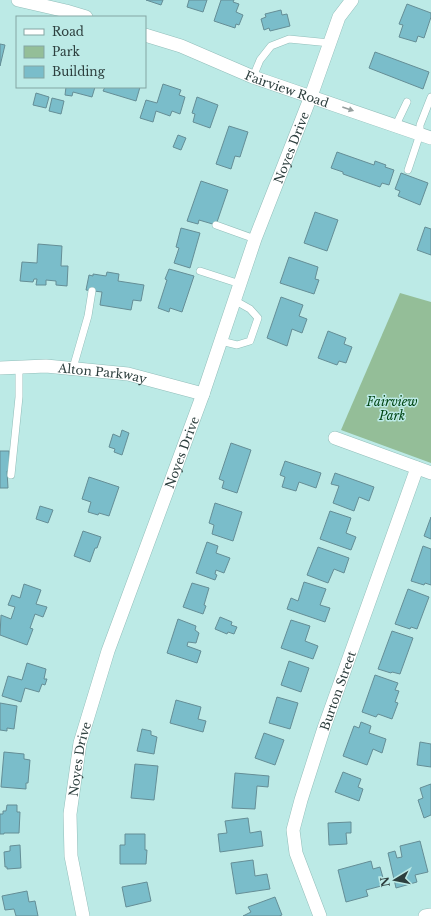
<svg xmlns="http://www.w3.org/2000/svg" width="431" height="916" font-family="'Libre Baskerville',serif">
	<rect width="100%" height="100%" fill="#bceae6"/>
	<path fill="#94be98" d="M400 293 431 302V463L341 430Z"/>
	<path fill="#7abdca" stroke="#658e96" d="M146 0H163L161 5Z
		M189 0H207L203 12 187 7Z
		M221 0H234L233 2 239 4 236 12 243 15 239 25 236 24 235 28 214 21Z
		M407 4 431 13V17L424 38 418 36 416 42 399 37 403 25 399 24Z
		M281 10 282 15 287 14 290 26 270 31 269 28 264 30 261 19 266 17 265 14Z
		M0 44 5 45 0 66Z
		M375 52 429 72 423 89 369 68Z
		M163 84 181 90 179 95 185 97 180 114 172 111 170 116 156 111 153 122 140 118 146 100 157 103Z
		M66 87H95L92 97 73 92 72 96 65 95Z
		M105 87H140L136 101 103 91Z
		M36 93 49 97 46 108 33 105Z
		M197 97 218 105 210 128 193 122 195 114 192 113Z
		M52 98 64 101 61 114 49 111Z
		M229 126 248 132 240 157 235 156 231 169 216 164Z
		M178 135 186 138 181 150 173 147Z
		M337 152 374 165 375 161 386 165 385 167 394 170 389 185 382 183 380 187 343 174V172L331 168Z
		M401 173 428 183 420 205 398 196 400 191 395 189Z
		M201 181 228 190 216 225 199 220 198 224 187 221Z
		M315 212 338 220 327 251 304 243Z
		M425 227 431 229V255L417 250Z
		M181 228 200 233 190 268 174 263 179 248 176 247Z
		M38 244 62 246 61 266H68L67 286 56 285V281L46 280V285H36L37 279H34L33 282 20 281 22 262 37 263Z
		M289 257 318 267 315 279 319 280 314 294 280 283Z
		M169 269 194 276 182 312 170 308 169 312 158 308 167 280 165 279Z
		M107 272 119 274 118 281 144 285 141 301 133 300 131 310 100 305 102 292 86 290 89 275 93 276V274L106 276Z
		M281 297 303 305 299 316 307 319 302 333 292 329 287 346 267 338Z
		M328 331 346 338 344 344 352 347 346 363 339 361 337 365 318 358Z
		M122 430 129 433 122 455 114 452 115 449 109 447 113 434 120 437Z
		M231 443 251 450 237 493 222 488 224 481 219 479Z
		M0 451H9L10 471H7L8 488H0Z
		M285 461 321 473 316 488 299 482 296 491 282 487 285 477 280 475Z
		M335 473 374 487 369 501 359 497 354 511 333 503 339 486 331 484Z
		M89 477 119 487 109 516 99 513 98 515 88 512 91 502 82 499Z
		M215 503 242 512 233 541 212 534 214 525 209 523Z
		M40 506 53 510 48 523 36 519Z
		M330 511 351 518 346 533 356 537 351 550 320 539Z
		M431 517V539L424 536Z
		M83 531 101 537 97 548H95L90 562 74 556Z
		M207 542 218 546 216 553 230 558 224 573 216 570 215 574 217 575 215 580 196 573Z
		M423 546 431 549V585L425 583 424 585 411 581Z
		M318 547 349 558 344 573 334 569 328 583 307 575Z
		M304 582 326 589 320 605 330 608 325 622 287 609 291 598 298 601Z
		M192 583 209 588 204 605 206 606 203 614 183 607Z
		M24 584 41 590 36 604 47 607 43 617 35 614 30 628 33 629 27 645 0 635 1 615 11 619 15 607 8 605 12 595 20 598Z
		M408 589 429 597 417 629 411 627 410 629 395 624Z
		M220 617 232 622 231 625 237 627 234 634 228 632 227 634 215 629Z
		M178 619 196 626 195 630 199 633 196 643 188 642 187 646 201 651 197 663 167 653Z
		M291 620 310 626 305 641 318 646 313 659 281 648Z
		M392 631 413 638 400 674 392 672 391 673 378 669Z
		M289 661 309 668 301 692 281 685Z
		M27 663 46 669 44 679H47L45 685 42 684 39 692 25 688 21 702 2 696 8 676 22 680Z
		M375 675 398 683 395 690 399 691 395 702 398 703 392 719 378 714 376 717 362 712Z
		M277 697 298 703 290 729 269 723Z
		M176 700 201 707 198 719 206 721 203 732 170 723Z
		M0 703 17 706 14 729 7 728V731L0 730Z
		M361 722 371 726 369 733 386 739 382 753 373 749 367 765 343 756 354 726 359 728Z
		M142 729 151 731V735L157 737 154 754 137 751Z
		M264 733 284 740 275 765 255 758Z
		M420 742 431 744V767L417 765Z
		M4 752 24 754V759L30 760 28 783H26V789L1 787Z
		M135 764 158 766 154 800 131 798Z
		M343 772 361 779 358 787 363 789 359 801 335 792Z
		M235 773 269 776 268 787 257 786 255 809 232 808Z
		M431 784V815L424 818 418 800 423 798 420 788Z
		M7 805H17V812H20L19 833H4V834H0V814H3V811H6Z
		M248 818 250 833 261 831 263 846 220 852 218 834 227 833 225 821Z
		M351 822V833H346L347 844 329 845 328 823Z
		M125 834H145V850H147L146 864H120V845H125Z
		M420 841 428 872 415 875 417 882 396 888 388 853 395 851 397 858 402 857 400 846Z
		M20 845 21 868 7 869V867H5L4 852 10 851V846Z
		M253 860 255 876 267 874 270 889 236 894 231 863Z
		M371 861 373 869 380 867 385 885 366 890 368 896 346 902 338 870Z
		M147 882 151 901 126 907 122 887Z
		M27 891 29 902 35 901 38 916H16L14 909 5 910 2 896Z
		M275 897 282 915 279 916H243L251 912 248 907Z"/>
	<g fill="none" stroke-linecap="round" stroke-linejoin="round">
		<g stroke="#92beba" stroke-width="8">
			<path id="lane" d="M253 77 260 60 271 46 289 39 330 43
				M396 125 407 102
				M408 170 420 134V125L431 97
				M216 225 255 239
				M200 271 240 284
				M221 341 237 345 250 341 258 318 250 309 234 300
				M73 368 88 316 92 291
				M11 475 19 397V367"/>
		</g>
		<g stroke="#92beba" stroke-width="14">
			<g id="street">
				<path d="M18 0 66 11 86 17"/>
				<path id="s1" d="M145 35 181 46 253 77 431 138"/>
				<path id="s2" d="M0 368 46 366 128 374 203 394"/>
				<path d="M335 438 431 473"/>
				<path id="s3" d="M83 916 71 856 70 814 80 743 108 651 203 394 255 239 311 96 339 17 352 0"/>
				<path id="s4" d="M320 916 296 853 293 830 301 800 324 728 417 468"/>
				<path d="M425 916 431 915"/>
			</g>
		</g>
		<use href="#lane" stroke="#fff" stroke-width="7"/>
		<use href="#street" stroke="#fff" stroke-width="13"/>
	</g>
	<defs><path id="oneway-solid" d="M-6-.8H1V-3.2L6.5 0L1 3.2V.8H-6Z"/></defs>
	<use fill="#969f9e" href="#oneway-solid" transform="translate(348 109) rotate(19)"/>
	<g text-anchor="middle" dominant-baseline="central" stroke-width="3" stroke-linejoin="round" paint-order="stroke">
		<g font-size="12" fill="#2d3f3e" stroke="#bceae6">
			<text stroke="none"><textPath href="#s1" startOffset="152">Fairview Road</textPath></text>
			<text stroke="none"><textPath href="#s3" startOffset="807">Noyes Drive</textPath></text>
			<text stroke="none"><textPath href="#s2" startOffset="103">Alton Parkway</textPath></text>
			<text stroke="none"><textPath href="#s3" startOffset="483">Noyes Drive</textPath></text>
			<text stroke="none"><textPath href="#s4" startOffset="237">Burton Street</textPath></text>
			<text stroke="none"><textPath href="#s3" startOffset="159">Noyes Drive</textPath></text>
		</g>
		<g font-size="12" font-style="italic" fill="#004514" stroke="#bceae6">
			<text x="392" y="401">Fairview<tspan x="392" dy="14">Park</tspan></text>
		</g>
	</g>
	<rect x="16" y="16" width="130" height="72" fill="#bceae6" stroke="#83a6a3"/>
	<rect x="24" y="29" width="20" height="6" fill="#ffffff" stroke="#83a6a3"/>
	<text x="52" y="36" font-size="12" fill="#2d3f3e">Road</text>
	<rect x="24" y="46" width="20" height="12" fill="#94be98" stroke="#83a6a3"/>
	<text x="52" y="56" font-size="12" fill="#2d3f3e">Park</text>
	<rect x="24" y="66" width="20" height="12" fill="#7abdca" stroke="#83a6a3"/>
	<text x="52" y="76" font-size="12" fill="#2d3f3e">Building</text>
	<g transform="translate(395 880) rotate(260)" stroke="#bceae6" stroke-width="3" paint-order="stroke">
	<path d="M0-3L7 15L0 10L-7 15Z" fill="#2d3f3e"/>
	<text y="-6" font-size="11" font-weight="bold" text-anchor="middle" fill="#2d3f3e">N</text>
	</g>
</svg>
